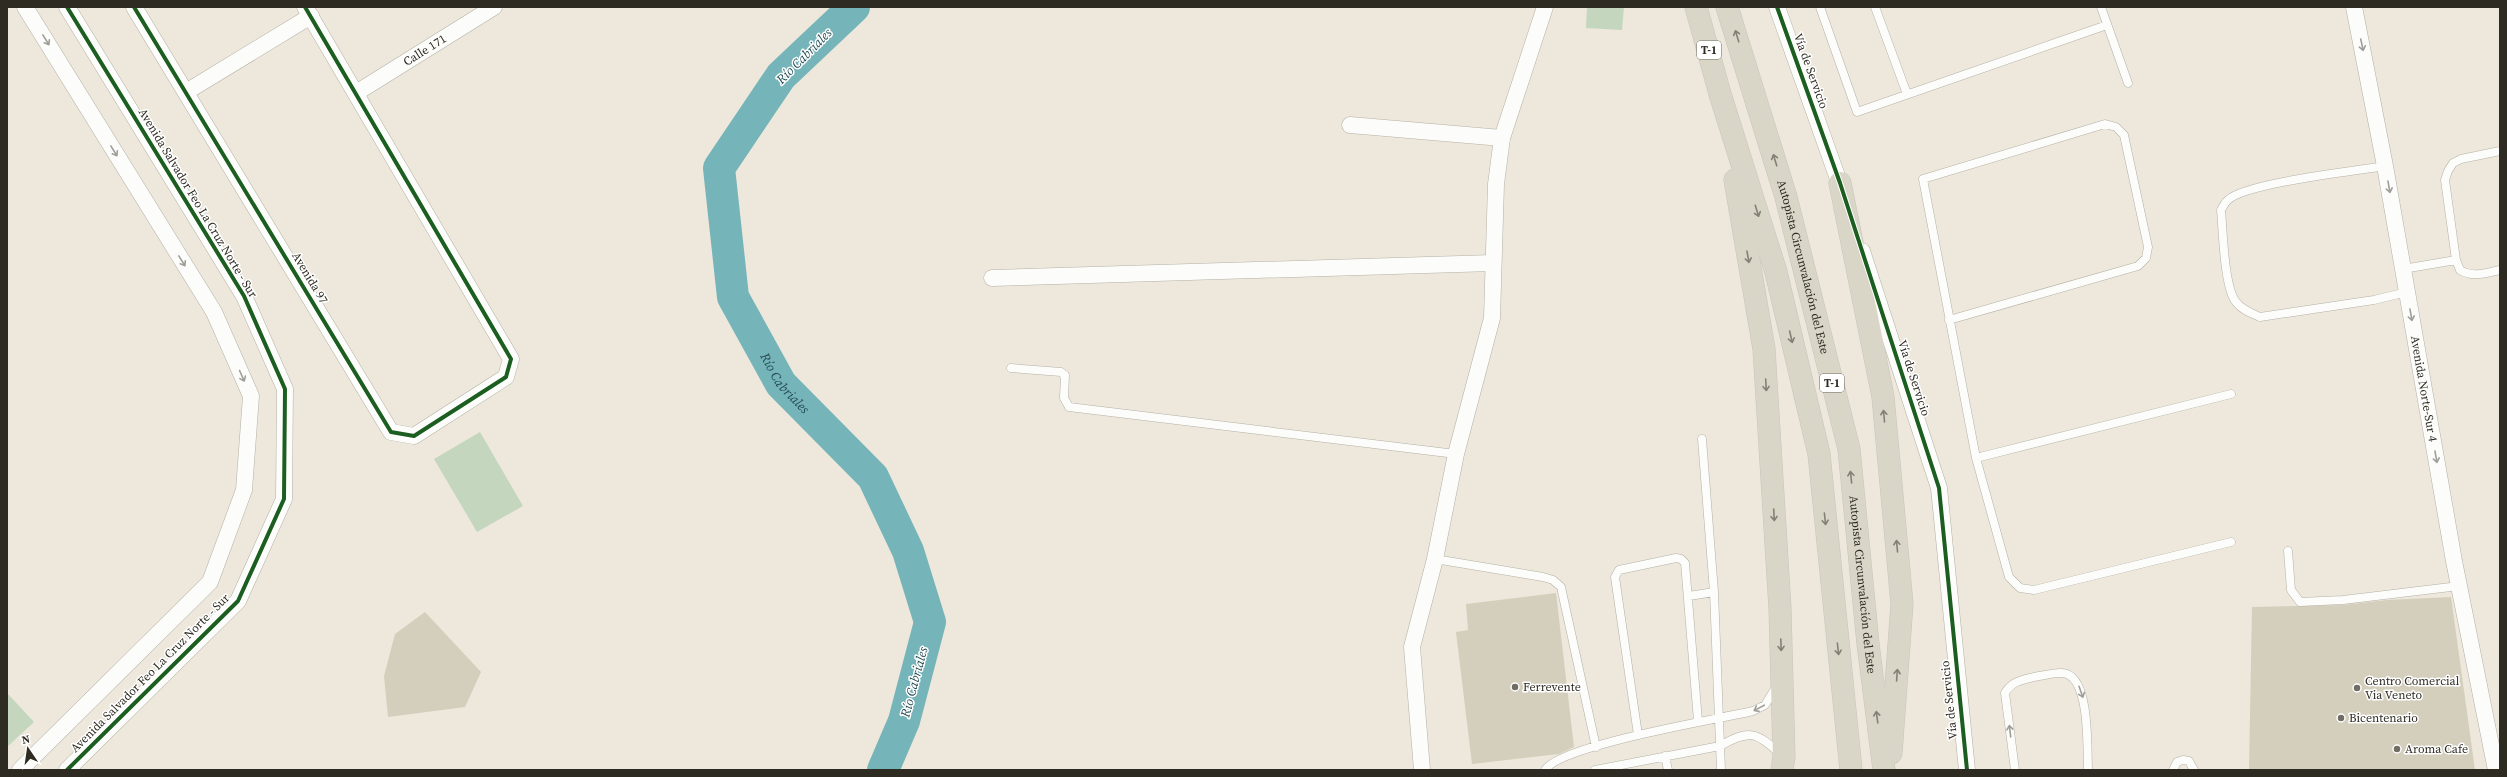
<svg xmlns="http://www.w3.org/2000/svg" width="2507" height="777" font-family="'Source Serif 4',serif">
	<rect width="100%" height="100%" fill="#ede8db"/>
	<path fill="#c4d6bd" d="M1587 7H1624L1622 30 1586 28Z
		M480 432 523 506 477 532 434 459Z
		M7 693 34 722 7 747Z"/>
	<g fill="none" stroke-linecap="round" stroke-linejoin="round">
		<path stroke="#75b4b9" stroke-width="32" id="s1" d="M854 7 781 76 719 168 733 297 781 384 873 477 908 551 930 622 904 721 883 770"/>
	</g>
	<path fill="#d4cebc" d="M1556 593 1574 747 1559 754 1472 764 1456 632 1468 630 1466 604Z
		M2451 597 2475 770H2249L2252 607 2343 605 2387 600Z
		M425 612 481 672 465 707 388 717 384 676 395 634Z"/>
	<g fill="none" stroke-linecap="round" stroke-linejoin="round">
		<g stroke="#b4b0a6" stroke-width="9">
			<path id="service" d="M1820 7 1857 112 2107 25
				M1875 7 1907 94
				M2101 7 2128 83
				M2500 151 2461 159 2453 163 2448 171 2445 180 2456 260 2460 270C2473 278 2486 273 2500 270
				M2385 166C2356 171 2245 183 2228 200 2225 202 2223 207 2221 210 2223 231 2224 287 2236 302 2242 310 2251 313 2260 317L2374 300 2407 292
				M2403 269 2456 260
				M1949 320 2138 266 2146 258 2148 247 2124 135 2116 127 2105 124 1923 179 1976 458 2009 577 2020 588 2034 590 2231 542
				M1011 368 1061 372 1065 375 1064 398 1069 407 1456 454
				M1702 439 1714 592 1721 770
				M1976 458 2231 394
				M2288 551 2291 590 2300 602 2343 600 2459 586
				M1435 559 1543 577 1553 580 1561 587 1596 747
				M1689 596 1714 592
				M1638 735 1615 577 1619 570 1676 558 1681 559 1685 563 1698 721
				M1665 756 1668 770
				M1545 770C1560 745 1719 719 1753 711L1765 705 1776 687
				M1595 770 1720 746C1749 729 1757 732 1780 754
				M2015 770 2005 693C2012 680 2026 679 2039 676 2048 675 2058 671 2067 674 2090 683 2087 748 2088 770
				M2173 770 2177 762 2183 760 2189 761 2194 770"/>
		</g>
		<g stroke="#b4b0a6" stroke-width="17">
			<g id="minor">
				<path d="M67 7 244 296 285 389 284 499 238 601 67 770"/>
				<path d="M134 7 391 432 414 436 506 377 511 359 305 7"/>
				<path d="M1777 7 1843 193"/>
				<path id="s2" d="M2354 7 2385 166 2454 561 2496 770"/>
				<path d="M186 92 311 16"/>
				<path id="s3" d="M356 93 494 7"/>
				<path d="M1350 125 1502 138"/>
				<path d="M1862 251 1939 488 1967 770"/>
				<path d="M992 278 1493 263"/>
				<path d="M20 770 210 582 244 490 251 396 214 312 25 7"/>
				<path d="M1422 770 1412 647 1435 559 1456 454 1492 318 1496 184 1502 138 1545 7"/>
			</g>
		</g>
		<g stroke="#c7c5be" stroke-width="23">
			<g id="motorway">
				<path d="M1696 7 1720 94 1776 272 1819 454 1851 770"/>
				<path id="s4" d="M1727 7 1786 197 1849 449 1868 644 1884 770"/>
				<path d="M1735 180 1764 349 1780 609 1784 757 1782 770"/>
				<path d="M1840 183 1883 397 1902 604 1891 753"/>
			</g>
		</g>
		<use href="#service" stroke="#fcfcfa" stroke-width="8"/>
		<use href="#minor" stroke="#fcfcfa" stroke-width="16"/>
		<use href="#motorway" stroke="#d9d5c7" stroke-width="22"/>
		<g stroke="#fff" stroke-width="6">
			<path id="cycleway" d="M67 7 244 296 285 389 284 499 238 601 67 770
				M134 7 391 432 414 436 506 377 511 359 305 7
				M1777 7 1840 183 1939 488 1967 770"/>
		</g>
		<use href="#cycleway" stroke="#1b5e20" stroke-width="4"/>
	</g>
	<defs><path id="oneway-shaft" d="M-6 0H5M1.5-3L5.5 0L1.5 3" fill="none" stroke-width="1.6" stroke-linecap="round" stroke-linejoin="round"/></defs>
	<g stroke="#848074">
		<use href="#oneway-shaft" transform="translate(1737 36) rotate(-107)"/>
		<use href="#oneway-shaft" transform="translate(1775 160) rotate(-107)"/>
		<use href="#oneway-shaft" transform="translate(1757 211) rotate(73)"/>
		<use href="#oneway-shaft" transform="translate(1748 257) rotate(80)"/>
		<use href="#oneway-shaft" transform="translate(1791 337) rotate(77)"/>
		<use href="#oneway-shaft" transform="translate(1766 385) rotate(87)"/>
		<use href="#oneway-shaft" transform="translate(1884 416) rotate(-95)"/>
		<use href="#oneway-shaft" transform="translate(1851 477) rotate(-96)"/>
		<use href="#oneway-shaft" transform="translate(1774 515) rotate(87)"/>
		<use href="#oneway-shaft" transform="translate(1825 519) rotate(84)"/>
		<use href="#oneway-shaft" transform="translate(1897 546) rotate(-95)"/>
		<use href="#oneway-shaft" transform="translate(1781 645) rotate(88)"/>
		<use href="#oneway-shaft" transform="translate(1838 649) rotate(84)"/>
		<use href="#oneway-shaft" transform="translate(1897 675) rotate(-86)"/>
		<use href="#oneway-shaft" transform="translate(1877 717) rotate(-98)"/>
	</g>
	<g stroke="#9f9e99">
		<use href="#oneway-shaft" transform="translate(46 40) rotate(58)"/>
		<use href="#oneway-shaft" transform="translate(2362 45) rotate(78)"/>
		<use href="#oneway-shaft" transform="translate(114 151) rotate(58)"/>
		<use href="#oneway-shaft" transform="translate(2389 187) rotate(80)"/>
		<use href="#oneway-shaft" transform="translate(182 261) rotate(58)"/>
		<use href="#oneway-shaft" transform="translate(2411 315) rotate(80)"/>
		<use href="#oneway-shaft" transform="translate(242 376) rotate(66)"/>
		<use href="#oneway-shaft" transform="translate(2436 457) rotate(80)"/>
		<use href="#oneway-shaft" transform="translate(2081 692) rotate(71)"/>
		<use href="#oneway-shaft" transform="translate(1759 708) rotate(152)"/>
		<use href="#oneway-shaft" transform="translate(2010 731) rotate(-97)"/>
	</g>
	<g fill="#716d63" stroke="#fff" stroke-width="1.5">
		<circle cx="1515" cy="687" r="4"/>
		<circle cx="2357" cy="688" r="4"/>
		<circle cx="2341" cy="718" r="4"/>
		<circle cx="2397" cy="749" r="4"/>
	</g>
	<g text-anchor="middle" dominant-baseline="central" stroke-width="3" stroke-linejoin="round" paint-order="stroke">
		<g fill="#fff" stroke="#6d6b64" stroke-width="1">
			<rect x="1697" y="41" width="24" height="18" rx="3"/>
			<rect x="1820" y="374" width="24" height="18" rx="3"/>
		</g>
		<g font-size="11" font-weight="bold" fill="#2e2b22">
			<text x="1709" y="50">T-1</text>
			<text x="1832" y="383">T-1</text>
		</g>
		<g font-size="12" fill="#2e2b22" stroke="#fff">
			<text stroke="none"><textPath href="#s3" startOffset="81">Calle 171</textPath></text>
			<text transform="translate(1811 71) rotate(70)">Vía de Servicio</text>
			<text transform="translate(198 203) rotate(59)">Avenida Salvador Feo La Cruz Norte - Sur</text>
			<text stroke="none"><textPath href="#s4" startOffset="271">Autopista Circunvalación del Este</textPath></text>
			<text transform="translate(310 278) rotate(59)">Avenida 97</text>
			<text transform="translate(1914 378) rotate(72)">Vía de Servicio</text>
			<text stroke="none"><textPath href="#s2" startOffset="388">Avenida Norte-Sur 4</textPath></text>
			<text stroke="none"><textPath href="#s4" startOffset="595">Autopista Circunvalación del Este</textPath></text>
			<text transform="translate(150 673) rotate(-45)">Avenida Salvador Feo La Cruz Norte - Sur</text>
			<text transform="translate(1949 700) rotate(-96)">Vía de Servicio</text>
		</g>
		<g font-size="12" fill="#2e2b22" stroke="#fff" text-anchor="start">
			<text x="2365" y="681">Centro Comercial<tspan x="2365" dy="14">Via Veneto</tspan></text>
			<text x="1523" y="687">Ferrevente</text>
			<text x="2349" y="718">Bicentenario</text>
			<text x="2405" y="749">Aroma Cafe</text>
		</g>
		<g font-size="13" font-style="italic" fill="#234c52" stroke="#fff">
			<text transform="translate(804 56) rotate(-45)">Río Cabriales</text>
			<text stroke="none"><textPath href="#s1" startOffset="442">Río Cabriales</textPath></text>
			<text transform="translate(914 682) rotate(-75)">Río Cabriales</text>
		</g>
	</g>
	<rect width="2507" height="777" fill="none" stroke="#2e2b22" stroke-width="16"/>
	<g transform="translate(28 749) rotate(347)" stroke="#ffffff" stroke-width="3" paint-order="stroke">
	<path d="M0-3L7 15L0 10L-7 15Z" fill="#2e2b22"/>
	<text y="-6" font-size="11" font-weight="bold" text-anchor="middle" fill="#2e2b22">N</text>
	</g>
</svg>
